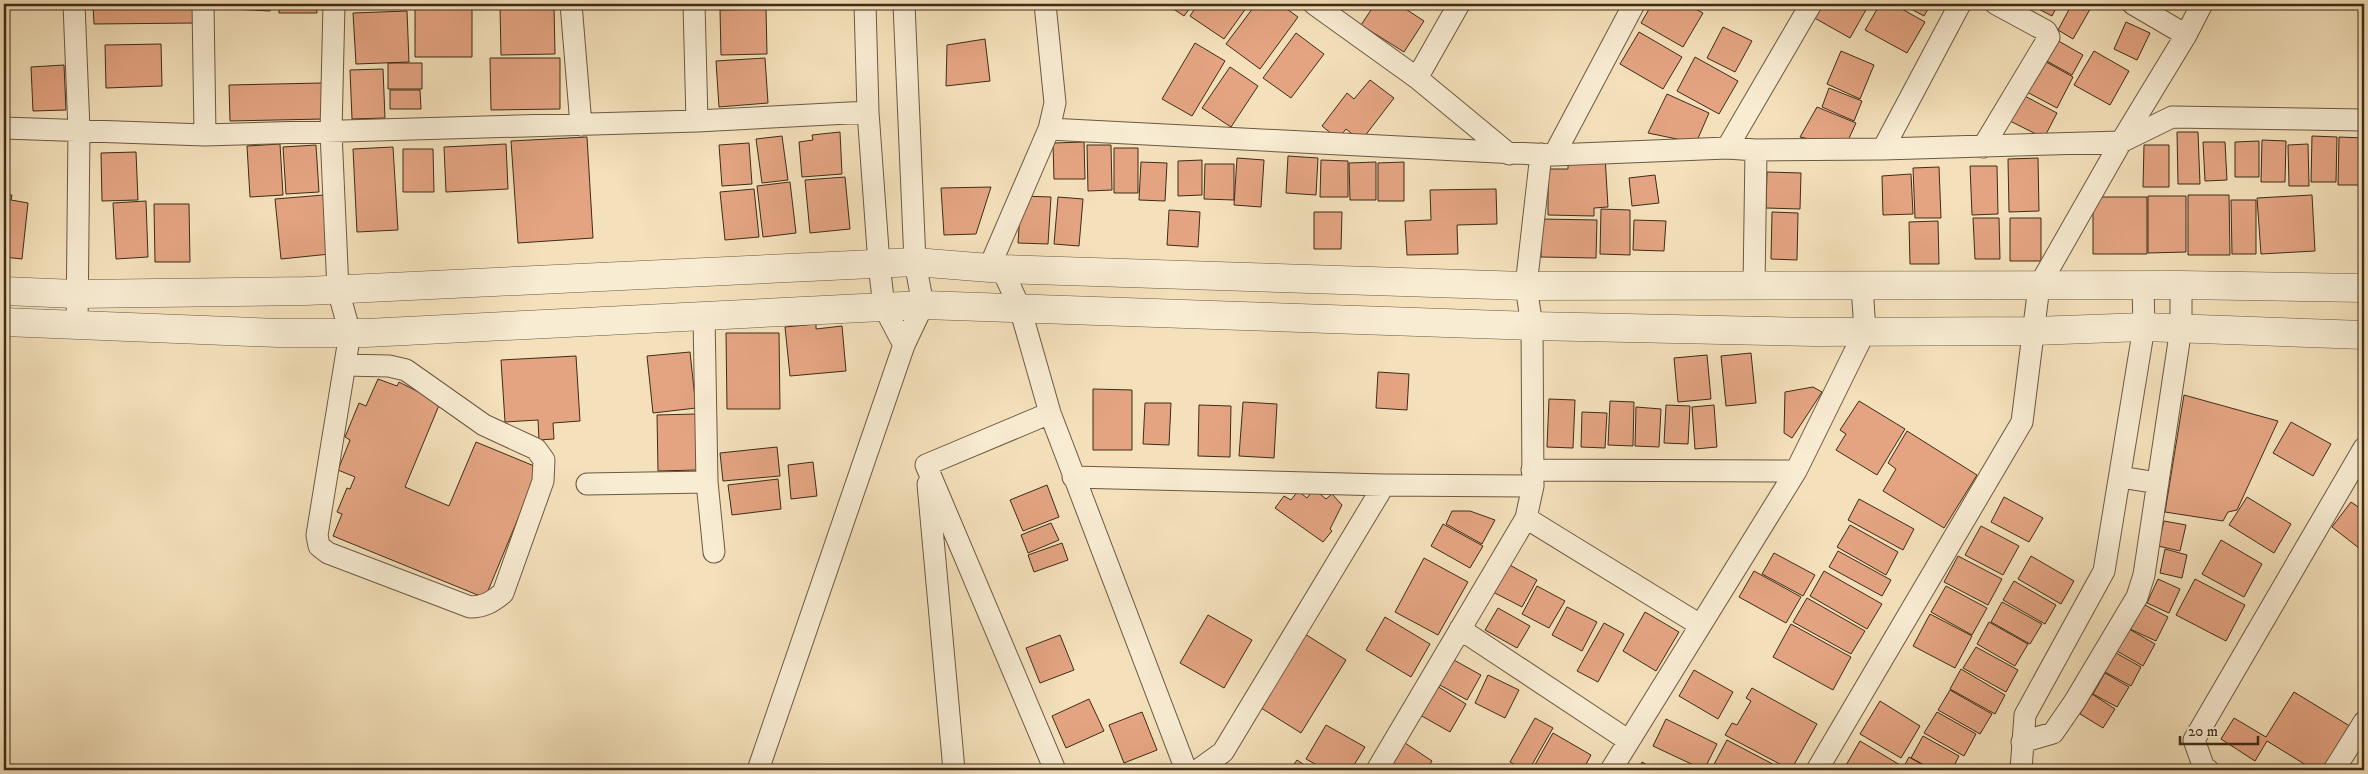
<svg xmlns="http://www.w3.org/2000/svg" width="2368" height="774" font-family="'IM FELL DW Pica',serif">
	<rect width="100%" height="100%" fill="#f4e1bb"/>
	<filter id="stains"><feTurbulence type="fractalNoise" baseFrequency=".004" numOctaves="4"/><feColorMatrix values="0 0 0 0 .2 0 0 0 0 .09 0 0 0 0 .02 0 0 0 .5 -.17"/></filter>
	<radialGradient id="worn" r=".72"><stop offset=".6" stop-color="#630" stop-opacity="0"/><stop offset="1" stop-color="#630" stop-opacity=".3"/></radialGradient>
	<path fill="#e4a482" stroke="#3e2c17" d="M93 4H194V23L94 24Z
		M232 4H270V11L232 9Z
		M279 4H316L317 13H279Z
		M719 4H765V5H719Z
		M1166 4H1193L1184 16Z
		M1198 4H1249L1224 39 1190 16Z
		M1256 4H1280L1298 17 1260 69 1226 44Z
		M1375 4H1398L1424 21 1404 52 1361 25Z
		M1652 4H1686L1703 13 1683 47 1641 23Z
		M1818 4H1860L1867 8 1850 38 1811 16Z
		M1880 4H1893L1925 22 1907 53 1865 30Z
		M1902 4H1931L1924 16Z
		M2029 4H2058L2052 16Z
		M2072 4H2093L2073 39 2058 30Z
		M554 6 555 54 501 55 500 7Z
		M472 8V57H415V9Z
		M766 9 767 54 721 55 720 10Z
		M407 11 409 62 356 64 353 13Z
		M2126 22 2150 33 2137 60 2114 49Z
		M1723 27 1752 41 1735 72 1707 58Z
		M1639 32 1682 57 1663 89 1620 64Z
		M1296 33 1324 54 1291 98 1263 78Z
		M985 39 990 81 946 86 947 45Z
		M2055 39 2083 55 2072 75 2043 59Z
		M1195 43 1225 61 1192 116 1162 99Z
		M161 44 162 86 106 88 105 45Z
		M1841 51 1874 65 1860 99 1827 84Z
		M2094 51 2129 71 2110 105 2074 85Z
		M1695 57 1738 81 1719 114 1677 91Z
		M490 58H560V109L491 110Z
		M765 58 768 103 719 107 716 61Z
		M2041 59 2073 77 2057 108 2025 91Z
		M388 63H422V89H388Z
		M64 65 66 110 33 111 31 67Z
		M1230 67 1258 86 1231 127 1202 108Z
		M383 69 385 118 352 119 350 70Z
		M1370 80 1394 98 1361 141 1346 129 1338 139 1322 126 1347 93 1354 99Z
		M322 83 323 119 230 121 229 85Z
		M1829 88 1862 101 1854 121 1822 107Z
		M390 90H420L421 109H390Z
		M2017 92 2057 113 2044 138 2004 118Z
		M1667 94 1709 113 1696 143 1648 133Z
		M1817 107 1856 123 1845 147 1800 137Z
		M840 132 842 174 802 177 799 142 813 140 812 135Z
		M2177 132H2198L2200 184H2178Z
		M782 136 788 180 762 183 756 139Z
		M2312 136 2337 137 2336 182H2311Z
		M587 137 593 238 518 243 511 141Z
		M2339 137 2364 138 2363 185H2338Z
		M2262 140 2286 141 2285 182H2261Z
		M2259 141V177H2235V142Z
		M1084 142 1085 179H1054L1053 143Z
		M2203 142H2225L2227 180 2205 181Z
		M749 143 752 184 722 186 719 145Z
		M280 144 283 195 250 197 247 146Z
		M506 144 508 189 446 192 444 147Z
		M2308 144 2309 186H2289L2288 145Z
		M316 145 319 192 286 194 283 147Z
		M1087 145H1111L1112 190 1088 191Z
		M2144 145H2169V187H2143Z
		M393 147 398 230 357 232 353 149Z
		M1114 148H1138V193H1114Z
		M403 149H433L434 192H403Z
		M136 152 138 200 102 201 101 153Z
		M1288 156 1318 158 1316 195 1286 193Z
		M1605 156 1608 207 1594 208V216L1548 215V169H1568V159Z
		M1237 158 1264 160 1261 207 1234 205Z
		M2038 158 2039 211 2009 212 2008 159Z
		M1202 160V195L1178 196V161Z
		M1321 160 1348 161V197H1320Z
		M1141 162 1167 163 1165 201 1139 200Z
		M1376 162V200H1350L1349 163Z
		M1404 162V201H1378V163Z
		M1205 164H1234V200L1204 199Z
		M1970 166H1997L1998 214 1972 215Z
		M1939 167 1941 218H1915L1913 168Z
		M1767 172 1801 173 1800 209 1766 208Z
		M1911 174 1913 214 1883 215 1882 176Z
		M1655 175 1659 203 1632 206 1629 178Z
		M845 177 850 229 810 233 805 180Z
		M790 182 796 233 763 237 757 186Z
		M991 187 976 234 944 235 941 188Z
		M754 189 759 237 725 240 720 192Z
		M1496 189 1497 224 1457 225 1458 254 1407 255 1405 221 1431 220 1430 190Z
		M2361 190H2364V249H2363Z
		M4 195H12L11 200 28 203 22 259 4 257Z
		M324 195 330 254 281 259 275 199Z
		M2188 195H2229L2230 255H2188Z
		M2312 195 2315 251 2261 254 2257 198Z
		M1021 196 1051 197 1048 244 1018 243Z
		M2148 196H2186V252L2148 253Z
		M1058 197 1083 199 1079 246 1054 244Z
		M2093 197H2147V254H2093Z
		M2231 200H2256V254H2232Z
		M146 201 148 257 116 259 113 203Z
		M154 204H189L190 262H155Z
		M1601 209 1630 210V255L1600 254Z
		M1169 210 1200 212 1198 247 1167 245Z
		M1314 212H1342L1341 249H1314Z
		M1772 212 1798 213 1797 260 1771 259Z
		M1973 218H1999L2000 259H1975Z
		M2010 218H2041V261H2010Z
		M1541 219 1597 220 1596 258 1541 257Z
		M1634 220 1666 221 1664 251 1633 250Z
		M1938 221 1939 264H1910L1909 222Z
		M816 324V329L842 326 846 371 790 376 785 327Z
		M726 333H779L780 409H727Z
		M690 352 696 408 653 413 647 356Z
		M1751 353 1756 403 1726 406 1721 356Z
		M1707 355 1711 399 1678 402 1674 358Z
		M576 356 580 421 553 423 554 439 539 440 538 420 505 422 501 360Z
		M1378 372 1409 374 1407 410 1376 408Z
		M378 379 397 386 399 382 440 403 405 487 449 506 476 442 539 468 485 598 333 536 342 514 337 512 347 488 350 489 355 477 338 470 350 440 345 437 359 403 366 406Z
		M1813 387 1822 392 1792 438 1784 433 1785 392Z
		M1093 389 1132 390V450H1093Z
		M2184 395 2278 421 2237 510 2228 512 2223 521 2165 512Z
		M1549 399 1575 400 1573 448 1547 447Z
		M1610 401 1634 402 1633 446 1608 445Z
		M1859 401 1905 429 1877 475 1836 450 1846 434 1840 430Z
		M1243 402 1277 404 1274 458 1239 456Z
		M1145 403H1171L1169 445 1143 444Z
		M1199 405 1231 406 1230 457 1198 456Z
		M1666 405 1690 406 1688 444 1664 443Z
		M1714 405 1717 447 1695 449 1692 407Z
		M1636 407 1661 409 1659 447 1635 446Z
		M1582 412 1607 413 1605 448 1581 447Z
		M696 414 697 470 658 471 657 415Z
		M2291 422 2331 444 2313 476 2273 453Z
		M1907 431 1977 475 1944 528 1883 491 1896 469 1888 463Z
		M777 447 780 476 723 481 720 453Z
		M813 462 817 496 791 499 788 465Z
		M778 479 781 509 732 515 728 485Z
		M1047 485 1059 517 1023 531 1010 500Z
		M1314 489 1326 499 1332 494 1342 505 1330 529 1332 531 1323 542 1275 508 1284 496 1291 500 1298 491 1307 498Z
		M2004 497 2043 518 2029 542 1991 522Z
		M2247 497 2291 524 2274 553 2229 525Z
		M1859 499 1914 529 1903 550 1848 520Z
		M2351 502 2364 511V552L2332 527Z
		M1452 511H1470L1495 520 1482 544 1446 524Z
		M2164 521 2186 525 2180 551 2158 546Z
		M1051 523 1059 540 1028 553 1021 535Z
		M1443 524 1483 546 1470 568 1431 546Z
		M1850 525 1898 552 1886 575 1837 547Z
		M1981 526 2019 546 2003 575 1965 555Z
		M2221 540 2262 564 2244 597 2202 574Z
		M1062 543 1068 560 1034 572 1028 555Z
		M2165 549 2187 555 2182 578 2160 573Z
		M1838 551 1891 580 1882 596 1829 567Z
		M1774 553 1815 575 1803 596 1762 574Z
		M1958 556 2002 579 1988 605 1944 582Z
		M2031 556 2074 581 2061 604 2018 579Z
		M1424 558 1468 582 1438 635 1395 612Z
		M1506 563 1537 580 1522 607 1491 591Z
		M1754 571 1801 597 1786 623 1739 597Z
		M1824 571 1882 604 1867 629 1810 596Z
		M2158 579 2180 589 2169 613 2147 603Z
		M2195 579 2245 605 2226 641 2176 615Z
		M2014 581 2056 605 2045 624 2003 600Z
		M1537 586 1565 601 1549 628 1522 614Z
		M1946 586 1987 608 1972 635 1931 612Z
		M1807 598 1865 631 1851 654 1793 622Z
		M2002 602 2042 624 2030 644 1991 622Z
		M2143 604 2168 617 2156 641 2130 629Z
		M1567 607 1597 622 1582 651 1552 635Z
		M1498 608 1530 626 1517 648 1485 630Z
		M1645 612 1679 632 1656 671 1623 651Z
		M1930 614 1972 636 1955 668 1913 646Z
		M1208 615 1252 640 1224 688 1180 663Z
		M1385 617 1430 644 1411 677 1366 650Z
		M1989 622 2028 644 2015 666 1977 644Z
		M1604 623 1624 634 1598 682 1577 671Z
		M1791 624 1851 657 1833 690 1773 657Z
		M2129 629 2155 644 2143 666 2117 651Z
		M1305 634 1346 660 1301 733 1258 706Z
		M1060 635 1074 670 1040 683 1026 648Z
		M1976 647 2018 670 2006 692 1963 668Z
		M2116 653 2141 667 2131 686 2105 672Z
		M1452 659 1481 675 1467 700 1438 684Z
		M1961 669 2005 695 1995 714 1950 689Z
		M1694 670 1733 692 1718 719 1679 696Z
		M2105 673 2129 687 2117 707 2093 694Z
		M1488 675 1519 690 1505 718 1475 703Z
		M1437 686 1466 704 1450 732 1420 715Z
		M1752 688 1817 724 1791 770 1725 735 1732 723 1737 725 1751 701 1746 698Z
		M1950 690 1992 714 1980 734 1938 710Z
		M2294 692 2353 728 2327 770H2314L2267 741 2255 761 2221 739 2234 718 2266 737Z
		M2092 694 2115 709 2103 728 2080 714Z
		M1089 699 1104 731 1066 748 1052 716Z
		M1880 701 1920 726 1901 758 1860 734Z
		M1142 712 1157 750 1124 763 1109 725Z
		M1937 712 1976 734 1964 756 1924 733Z
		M1535 718 1553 728 1529 770H1524L1510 762Z
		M1666 719 1717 744 1704 770 1653 746Z
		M1326 725 1365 747 1351 770H1326L1306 759Z
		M1553 733 1591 755 1583 770H1532Z
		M1923 736 1959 756 1952 770H1934L1911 758Z
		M1727 740 1784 770H1711Z
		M1860 741 1900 765 1897 770H1850L1845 767Z
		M1405 743 1432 761 1427 770H1399L1391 765Z
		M1909 757 1932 770H1902Z
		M1297 760 1312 770H1290Z
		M1642 762 1656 770H1638Z"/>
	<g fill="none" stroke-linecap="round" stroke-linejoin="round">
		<g stroke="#6c5940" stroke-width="23">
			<path id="minor" d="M74 4 79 130 77 327
				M203 4 205 135
				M334 4 331 132 338 290 350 333 317 535 319 546 328 553 470 607C484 607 492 602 503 593L543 481 544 460 536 449 484 425 406 370 389 366 345 365
				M571 4 581 125
				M694 4 697 121
				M865 4 868 112 879 264 884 307 904 345
				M1314 4 1417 78 1509 154
				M2133 4 2186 35
				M1417 78 1459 4
				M4 128 205 135 697 121 868 112
				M1049 129 1554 155 1727 148 1756 150 1883 149 2121 142 2172 117 2364 120
				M1983 147 2049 37 2046 31 1996 4
				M1727 148 1811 4
				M1883 149 1960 4
				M1554 155 1634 4
				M989 268 1049 129 1055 103 1045 4
				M1002 269 1020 308 1050 413 1186 770
				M1754 287 1756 150
				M704 316 707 482 714 552
				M1050 413 926 465 1055 770
				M1532 470 1796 471
				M1073 477 1384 485 1533 486
				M2120 477 2158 483
				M587 484 707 482
				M928 484 954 770
				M1526 518 1700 625
				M1460 629 1629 741
				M2022 742 2053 733 2075 701 2137 597 2144 575 2181 328V285
				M758 770 904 345 923 305 915 262 904 4
				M1198 770 1223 752 1384 485
				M1377 770 1526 518 1533 486 1532 326 1526 286 1541 154
				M1611 770 1796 471 1865 331 1862 286
				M1817 770 2022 422 2039 286 2121 142 2186 35 2202 4
				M2021 770 2025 715 2104 571 2144 327 2143 286
				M2208 770 2204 768 2194 740 2364 448
				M2334 770 2364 722"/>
		</g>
		<g stroke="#6c5940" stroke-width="29">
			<path id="tertiary" d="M4 291 76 294 306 291 915 262 1002 269 1526 286 2181 285 2364 288
				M4 322 278 333H366L923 305 1532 326 1814 332 2034 331 2144 327 2364 335"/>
		</g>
		<use href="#minor" stroke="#f8ecd3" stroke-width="21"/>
		<use href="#tertiary" stroke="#f8ecd3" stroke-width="28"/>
	</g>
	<rect width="2368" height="774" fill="none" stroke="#f4e1bb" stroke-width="20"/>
	<rect x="5" y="5" width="2358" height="764" fill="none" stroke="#3e2c17" stroke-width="2.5"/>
	<rect x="10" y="10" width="2348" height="754" fill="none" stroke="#3e2c17"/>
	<path d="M2180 736v8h78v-8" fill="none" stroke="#3e2c17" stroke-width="2.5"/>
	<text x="2188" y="736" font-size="15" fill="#3e2c17" stroke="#f8ecd3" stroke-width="4" paint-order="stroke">20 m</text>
	<rect width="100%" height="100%" filter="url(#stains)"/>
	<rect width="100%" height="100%" fill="url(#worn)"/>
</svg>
